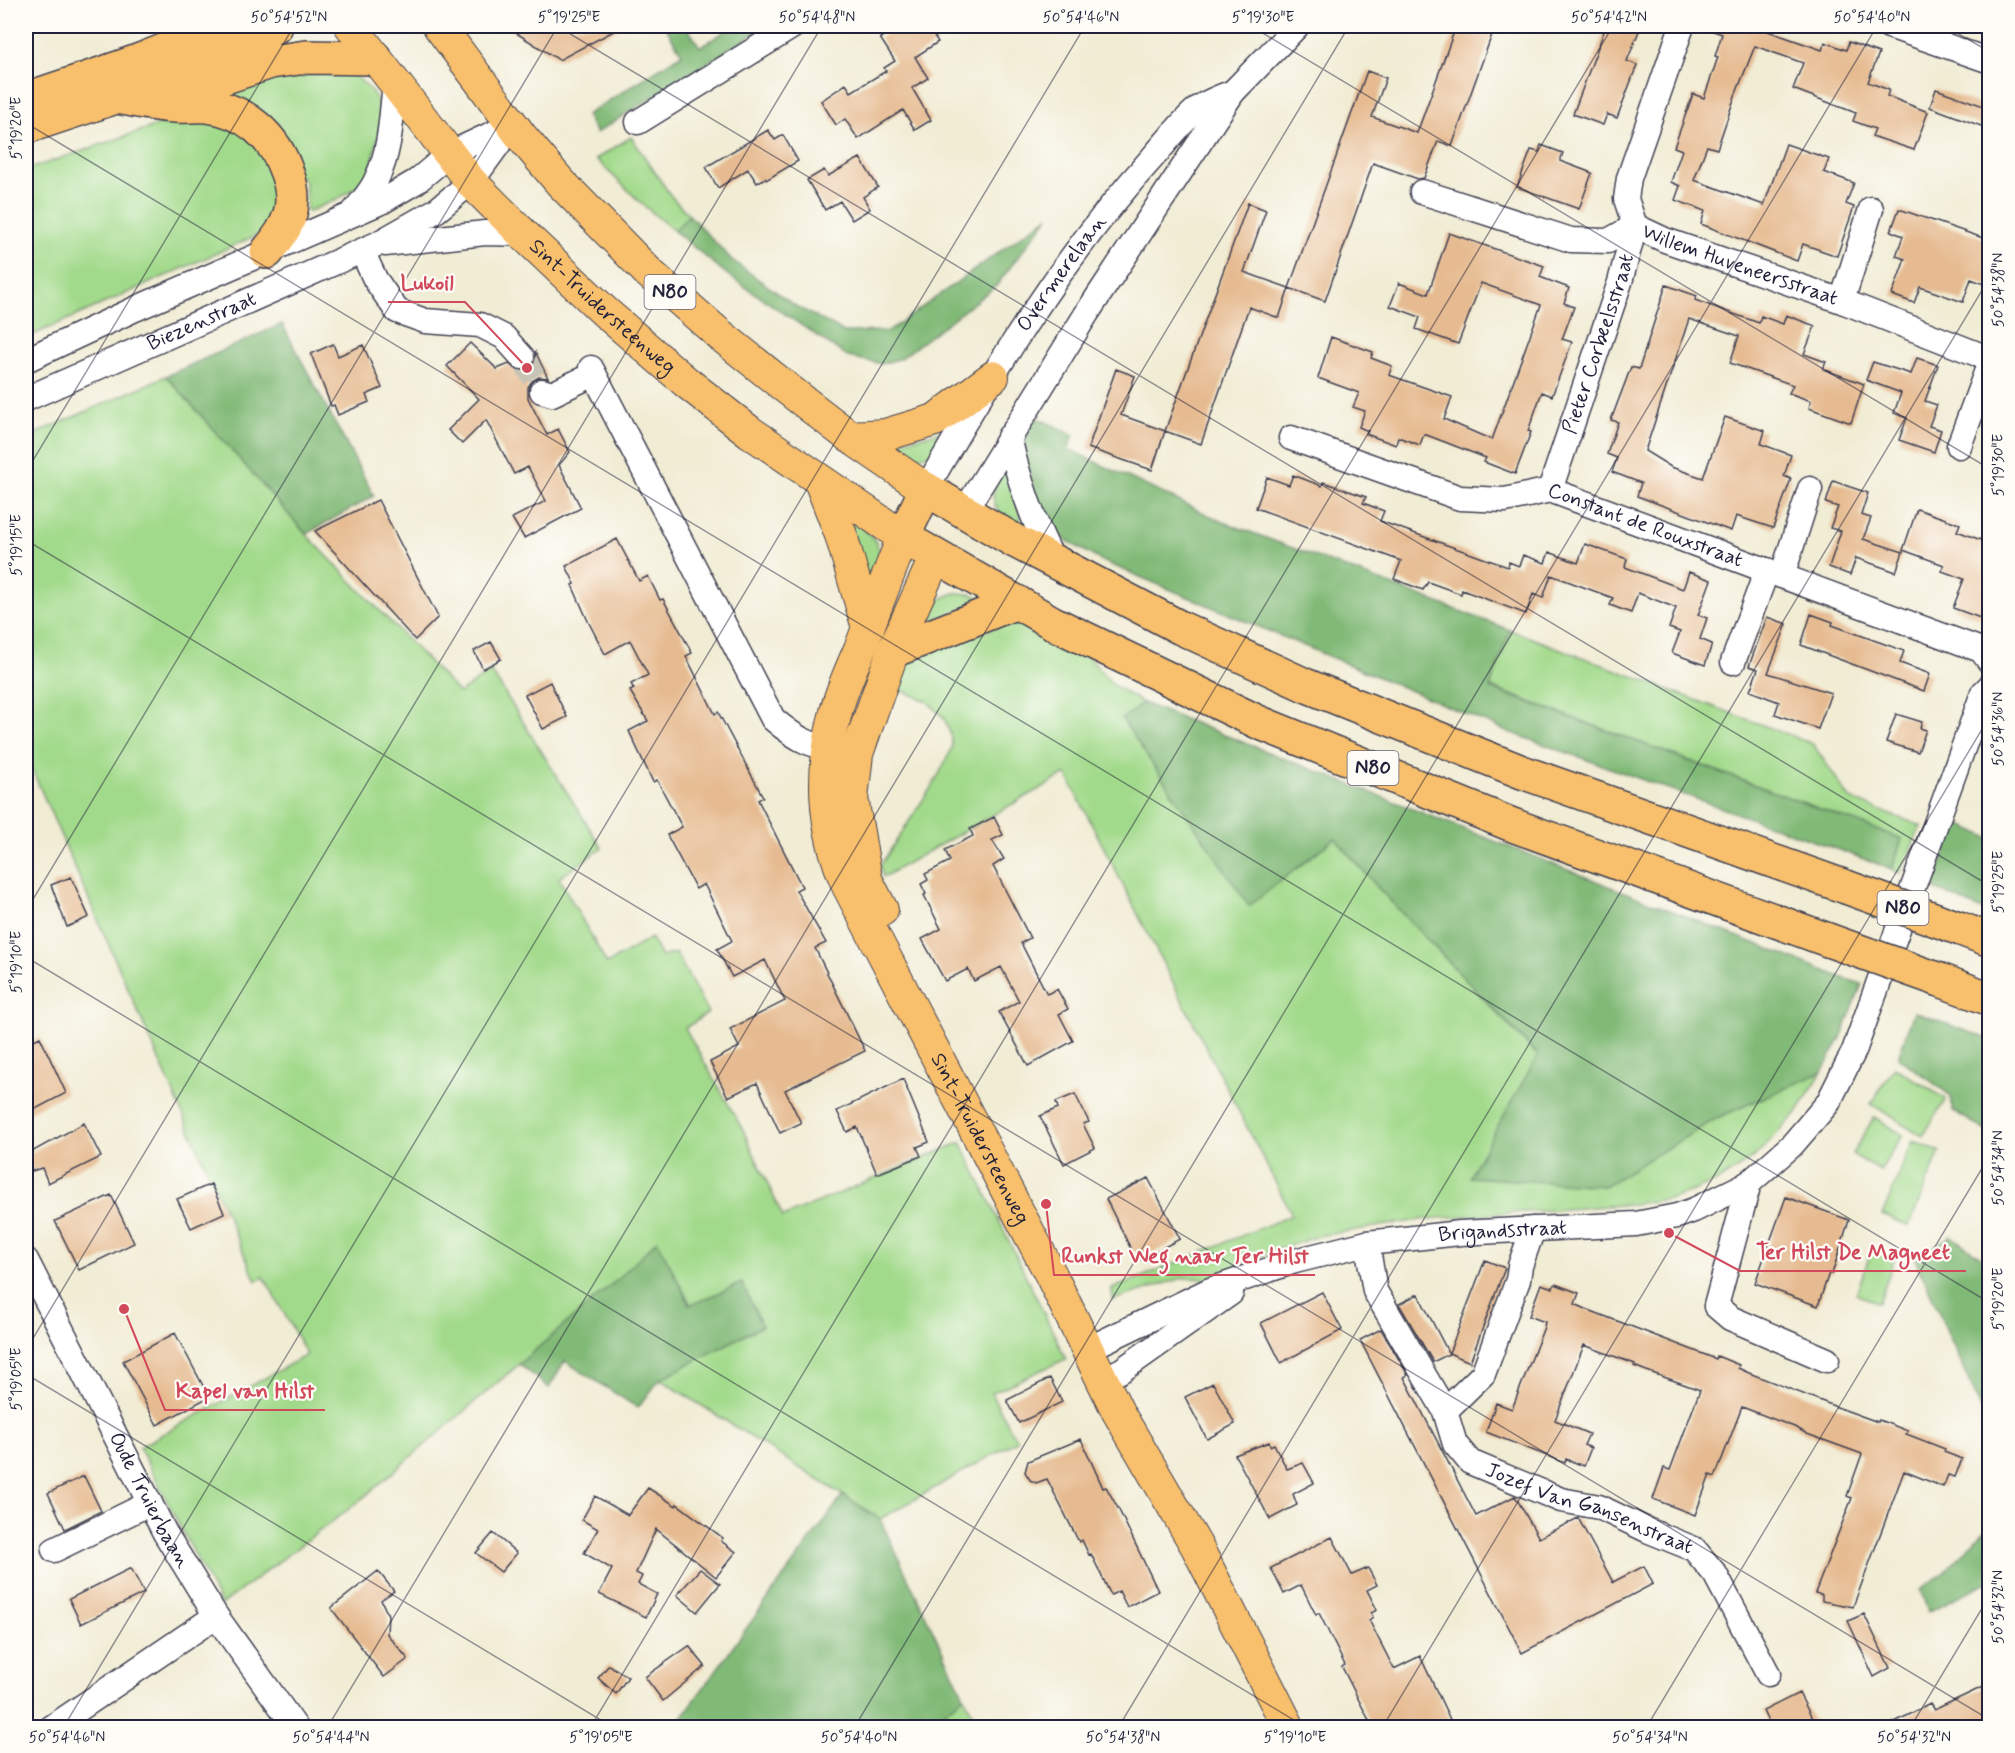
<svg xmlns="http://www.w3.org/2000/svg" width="2015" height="1753" font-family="Mynerve,sans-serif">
	<rect width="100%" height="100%" fill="#fdfcf7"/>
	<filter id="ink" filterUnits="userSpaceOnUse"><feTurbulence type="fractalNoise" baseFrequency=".0167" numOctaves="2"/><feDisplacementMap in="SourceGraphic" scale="12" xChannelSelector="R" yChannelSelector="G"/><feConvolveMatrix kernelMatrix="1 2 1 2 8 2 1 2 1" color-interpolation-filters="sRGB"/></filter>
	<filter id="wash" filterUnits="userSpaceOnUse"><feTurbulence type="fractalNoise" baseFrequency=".008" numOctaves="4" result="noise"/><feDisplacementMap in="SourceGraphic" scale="24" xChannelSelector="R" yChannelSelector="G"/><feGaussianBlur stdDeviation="1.35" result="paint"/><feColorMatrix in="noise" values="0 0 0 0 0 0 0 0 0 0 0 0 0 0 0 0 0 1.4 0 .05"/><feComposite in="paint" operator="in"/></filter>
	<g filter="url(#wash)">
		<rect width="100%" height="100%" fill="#f1ecd4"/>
		<path fill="#a2da8b" stroke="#627e63" stroke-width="1.5" d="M345 68C381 95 387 106 375 150 373 158 372 170 367 176 352 195 328 203 307 212L305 181 221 96 262 75Z
			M190 118 226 123 258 144 280 175 279 208 262 233 26 338V170L158 125Z
			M631 137 671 196 689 215 674 231 641 203 596 159Z
			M166 376 306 534 459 693 491 671 602 848 559 878 607 964 651 938 661 957 676 953 708 1013 685 1028 743 1130 783 1217 961 1142 1066 1359 991 1393 1017 1441 880 1519 660 1379 762 1326 691 1305 657 1241 618 1279 362 1499 221 1605 139 1447 307 1355 264 1277 256 1281 26 756V438Z
			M952 429C948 435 943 444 938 449 921 463 901 455 885 445Z
			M1005 461 1022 523 1020 526C984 511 990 489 1005 461Z
			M854 523C892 544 880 565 870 599L850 524Z
			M955 593 971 594 987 601 924 622C928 606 940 597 955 593Z
			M1002 625H1025L1089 657 1113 685 1143 703 1122 719 1250 905 1335 838 1380 890 1538 1056 1470 1177 1717 1118 1822 1072 1796 1114 1753 1158 1720 1180 1675 1198 1635 1204 1426 1219 1318 1236 1251 1259 1214 1279 1183 1278 1113 1300 1112 1289 1292 1215 1066 774 883 877 880 866 936 780 952 748 951 736 944 718 927 701 897 689 903 669 914 657Z
			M1510 630 1813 744 1850 799 1921 826 1900 874 1892 869 1902 839 1490 687Z
			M1894 1067 1946 1099 1923 1136 1871 1104Z
			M1874 1117 1903 1135 1880 1171 1852 1154Z
			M1913 1141 1940 1152 1909 1226 1882 1215Z
			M1871 1252 1894 1260 1879 1303 1856 1294Z
			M964 1696 979 1727H926Z"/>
		<path fill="#81ba77" stroke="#526e59" stroke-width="1.5" d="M665 26H686L700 47 734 26H766L596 133 586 115 682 54Z
			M689 215 732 260 794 305 844 332 889 331 1049 216 996 286 901 358 882 364 848 357 729 276 674 231Z
			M282 324 374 496 306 534 166 376Z
			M1035 417 1074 435 1068 449 1221 521 1510 630 1490 688 1902 839 1892 869 1509 732 1100 560 1054 533 1038 506 1020 436Z
			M1143 703 1843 978 1862 984 1841 1038 1822 1072 1717 1118 1605 1186 1469 1177 1538 1055 1380 890 1335 838 1249 906 1122 719Z
			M1955 822 1989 838V913L1933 888Z
			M1914 1012 1989 1039V1133L1952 1110 1951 1096 1898 1057Z
			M1951 1236 1989 1263V1427L1915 1258Z
			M657 1240 690 1305 742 1283 762 1326 660 1379 638 1408 565 1361 549 1388 519 1364 618 1279Z
			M843 1495 880 1519 964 1696 926 1727H675Z
			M1989 1526V1581L1928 1612 1920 1589 1944 1573Z"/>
		<g id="blocks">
			<path fill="#e6bb91" d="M505 26H623L559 60Z
				M899 26H928L938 42 915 57 928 78 912 88 931 120 915 130 903 110 858 139 845 119 836 125 821 101 846 84 851 92 886 71 884 68 895 61 880 38Z
				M1456 26H1495L1452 146 1438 141 1424 178 1418 179 1373 163 1325 301 1289 288 1367 71 1386 78 1372 117 1417 133Z
				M1606 26H1641L1627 61 1637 65 1617 118 1607 114 1603 125 1573 114Z
				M1706 26H1763L1762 29 1822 50 1825 42 1846 50 1849 42 1879 53 1868 82 1889 90 1887 96 1928 112 1914 150 1872 136 1875 129 1853 121 1856 113 1793 89 1803 63 1755 46 1735 96 1717 149 1707 146 1694 180 1764 205 1786 144 1829 159 1824 172 1854 183 1846 204 1854 207 1837 256 1803 244 1797 261 1701 224 1705 211 1675 200 1680 186 1671 182 1682 150 1674 147 1693 94 1704 98 1718 57 1715 56 1722 34 1705 28Z
				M1936 89 1989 108V129L1930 107Z
				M768 130 775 140 783 135 798 161 766 180 765 178 757 183 748 169 718 188 706 167Z
				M1541 145 1563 153 1560 161 1592 173 1579 209 1517 187 1531 150 1539 152Z
				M860 158 878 187 863 197 870 209 852 220 840 201 825 210 807 180 824 170 828 176Z
				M1248 203 1266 210 1244 272 1289 288 1279 318 1249 307 1201 444 1165 431Z
				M1899 209 1989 240V286L1971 279 1963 302 1920 287 1914 303 1892 295 1905 259 1896 256 1903 236 1891 231Z
				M1449 233 1544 266 1540 277 1569 288 1564 303 1574 307 1562 339 1572 342 1552 396 1542 392 1528 431 1531 432 1515 474 1484 462 1486 458 1424 434 1420 445 1398 437 1396 445 1366 434 1368 431 1359 427 1365 411 1353 407 1359 393 1318 378 1331 337 1373 352 1371 358 1392 366 1389 375 1452 397 1444 419 1492 440 1541 305 1481 283 1458 344 1416 329 1420 317 1390 306 1399 283 1428 294Z
				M1666 285 1697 296 1695 300 1759 323 1761 316 1783 324 1786 315 1815 326 1804 354 1826 362 1823 369 1864 384 1851 423 1809 408 1811 401 1789 393 1793 385 1730 363 1739 336 1689 319 1645 451 1671 467 1703 478 1725 417 1765 431 1761 444 1791 455 1784 476 1791 479 1773 528 1736 516 1731 531 1637 496 1641 483 1612 472 1617 458 1607 454 1618 422 1611 420 1631 367 1639 369Z
				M470 343 497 369 509 364 517 370 526 371 532 367 535 362V351L548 378 539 377 532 381 528 387V398L547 435 558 429 570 452 559 465 581 508 524 538 512 518 546 501 528 467 514 474 486 420 462 444 448 430 479 399 447 366Z
				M333 344 338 356 363 345 382 388 366 395 369 402 338 415 334 405 331 406 311 354Z
				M1917 358 1938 365 1925 401 1937 405 1929 426 1941 430 1934 452 1899 440 1907 418 1894 413 1901 393 1866 380 1873 362 1911 374Z
				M1116 369 1135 376 1121 415 1165 431 1152 470 1088 448Z
				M1293 475 1322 486 1323 482 1366 497 1363 503 1384 511 1380 521 1508 567 1509 562 1519 566 1523 555 1545 563 1549 552 1578 563 1585 544 1627 559 1625 567 1683 589 1689 572 1711 580 1698 615 1707 618 1700 639 1712 644 1705 665 1672 653 1680 632 1669 628 1676 608 1638 593 1631 613 1610 605 1613 598 1551 575 1543 598 1533 594 1526 614 1462 590 1461 594 1428 582 1423 590 1394 579 1401 561 1256 508 1267 477 1289 485Z
				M1833 481 1868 493 1861 515 1871 518 1863 539 1903 552 1896 572 1856 558 1850 575 1829 567 1841 531 1830 528 1838 507 1826 503Z
				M378 500 438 617 415 640 315 531Z
				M1917 509 1960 524 1957 531 1989 543V601L1983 619 1953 608 1964 579 1942 571 1944 565 1903 550Z
				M617 539 639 581 648 576 660 600 663 599 692 653 686 656 715 714 718 712 763 797 758 800 802 887 796 890 826 943 815 948 865 1051 785 1090 801 1123 780 1133 757 1083 728 1097 710 1062 739 1047 730 1029 785 1001 765 960 732 977 717 949 732 941 704 884 696 889 667 835 682 827 657 780 653 782 629 731 648 721 630 691 634 689 631 684 648 675 630 640 605 654 588 621 572 585 575 584 566 566Z
				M1811 614 1833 622 1832 625 1904 651 1900 663 1930 674 1924 691 1801 645Z
				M1767 617 1787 624 1768 673 1831 693 1818 729 1775 714 1779 702 1750 691 1758 669 1749 666Z
				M491 642 501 659 483 669 474 651Z
				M550 682 567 717 543 729 525 695Z
				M1896 714 1922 722 1920 728 1926 730 1918 752 1886 742Z
				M994 817 1003 835 992 840 1004 859 993 866 1030 938 1021 943 1047 994 1057 989 1068 1009 1059 1014 1073 1041 1028 1066 999 1012 1019 1001 1001 967 974 981 968 969 945 981 922 939 941 929 924 895 926 894 921 884 928 880 925 874 950 861 945 850 973 836 970 829Z
				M71 877 89 917 67 927 51 885Z
				M40 1037 66 1093 26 1114V1044Z
				M903 1079 929 1142 917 1147 921 1156 877 1174 857 1127 847 1132 837 1111Z
				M1075 1094 1089 1122 1083 1124 1095 1148 1064 1164 1040 1116 1058 1108 1056 1102Z
				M84 1123 101 1157 48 1183 42 1168 32 1171 26 1155Z
				M1148 1178 1180 1239 1137 1261 1106 1199Z
				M211 1184 224 1213 191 1228 177 1199Z
				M111 1195 134 1243 79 1270 55 1221Z
				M1786 1197 1849 1220 1832 1274 1829 1273 1818 1306 1755 1283Z
				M1485 1260 1505 1268 1470 1362 1449 1353Z
				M1541 1284 1553 1288 1555 1284 1579 1293 1575 1304 1586 1309 1716 1359 1717 1356 1739 1365 1738 1368 1749 1373 1834 1406 1878 1422 1879 1420 1908 1431 1906 1434 1945 1449 1944 1452 1962 1459 1955 1477 1948 1475 1943 1487 1904 1471 1853 1607 1822 1601V1595L1815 1593 1852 1498 1847 1496 1862 1454 1807 1434 1797 1428 1742 1407 1715 1477 1710 1475 1695 1515 1653 1499 1664 1468 1670 1470 1700 1390 1644 1370 1634 1366 1635 1364 1584 1345 1555 1420 1589 1434 1584 1445 1591 1448 1584 1466 1566 1459 1565 1463 1486 1432 1496 1403 1512 1409 1544 1327 1545 1322 1529 1316Z
				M1322 1292 1342 1330 1281 1363 1261 1323Z
				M1418 1294 1449 1354 1433 1362 1399 1304Z
				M1381 1329 1408 1375 1404 1377 1476 1516 1515 1496 1539 1538 1578 1518 1613 1582 1644 1566 1653 1584 1522 1653 1360 1340Z
				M175 1333 209 1397 157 1425 123 1361Z
				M1050 1378 1062 1402 1019 1423 1007 1400Z
				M1213 1383 1235 1424 1207 1439 1185 1397Z
				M1081 1439 1103 1488 1106 1487 1119 1510 1158 1591 1127 1607 1119 1591 1111 1595 1091 1554 1089 1555 1082 1540 1079 1542 1047 1479 1036 1483 1030 1480 1025 1472 1028 1461Z
				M1269 1442 1270 1446 1274 1444 1287 1469 1303 1463 1314 1483 1293 1494 1297 1505 1270 1519 1235 1455Z
				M84 1476 101 1511 65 1529 48 1493Z
				M648 1488 676 1506 677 1504 723 1538 721 1541 736 1552 716 1577 656 1529 636 1573 642 1576 638 1584 657 1594 646 1617 599 1594 612 1569 584 1553 598 1529 582 1520 595 1496 628 1515Z
				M493 1533 517 1553 501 1572 476 1553Z
				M1332 1537 1352 1575 1368 1568 1377 1585 1367 1590 1377 1610 1371 1613 1373 1617 1369 1620 1394 1669 1420 1656 1454 1728H1373L1342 1667 1345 1665 1319 1613 1316 1615 1301 1585 1284 1594 1271 1568Z
				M131 1568 144 1593 81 1624 69 1599Z
				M700 1569 720 1584 697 1612 677 1595Z
				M378 1571 394 1591 381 1600 388 1615 387 1634 408 1659 384 1677 331 1608Z
				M1864 1614 1890 1668 1874 1677 1848 1621Z
				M689 1646 705 1666 663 1701 645 1677Z
				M609 1665 628 1677 616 1694 598 1678Z
				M1989 1684V1728H1883L1930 1704 1934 1710Z
				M1799 1693 1817 1728H1771L1763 1711Z"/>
		</g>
	</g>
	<g filter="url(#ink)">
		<use href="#blocks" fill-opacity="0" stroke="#414052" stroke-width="1.5"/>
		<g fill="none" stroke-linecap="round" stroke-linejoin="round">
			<path stroke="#c8c4b5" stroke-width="24" stroke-dasharray="24 12" stroke-linecap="butt" d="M522 357 542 391"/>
			<g stroke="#414052" stroke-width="27">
				<g id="minor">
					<path d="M1889 26 1990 61"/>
					<path d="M638 122 793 26"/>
					<path d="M1422 192 1571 240 1608 241 1635 226"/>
					<path d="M353 213C361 202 372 191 377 178 391 149 391 116 395 84"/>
					<path id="s1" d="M1635 226 1665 240 1842 301 1990 359"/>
					<path d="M385 244 485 233 523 234"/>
					<path d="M362 251 375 279 397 311 425 321 480 325 504 337 522 357"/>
					<path d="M1842 301 1871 209"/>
					<path d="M26 360 135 309 383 201 417 181 449 154 511 125"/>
					<path d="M591 368 773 719C801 743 811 745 846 752"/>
					<path d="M542 391 552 394 594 374"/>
					<path id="s2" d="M26 399 377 244 437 210 471 182 513 124"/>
					<path d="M1009 437C1019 483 1033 521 1054 562"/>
					<path id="s3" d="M1291 438 1460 498 1505 500 1550 490 1981 650 1990 662"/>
					<path d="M1959 446 1990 362"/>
					<path id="s4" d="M926 489C992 373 1063 256 1153 157 1166 143 1185 117 1200 107 1211 100 1222 96 1233 92"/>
					<path id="s5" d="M1550 490 1620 282 1635 226 1626 199 1629 178 1682 26"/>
					<path d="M964 512 1087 313 1233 92 1297 26"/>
					<path d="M1782 576 1810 489"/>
					<path d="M1733 662 1767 570"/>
					<path d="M1749 1183 1716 1306 1730 1318 1827 1360"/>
					<path id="s6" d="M1367 1243 1375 1291 1445 1411 1455 1444 1470 1462 1561 1500 1599 1507 1647 1530 1694 1549 1715 1574 1768 1674"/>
					<path id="s7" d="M26 1260 165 1533 216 1616 296 1728"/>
					<path id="s8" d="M1086 1350 1210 1290 1295 1261 1367 1243 1460 1233 1636 1224 1677 1216 1694 1210 1749 1183 1792 1145 1828 1103 1854 1051 1983 693 1990 686"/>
					<path d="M1102 1380 1122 1370 1231 1293"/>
					<path d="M1445 1411 1483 1374 1518 1280 1520 1266 1533 1229"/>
					<path d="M54 1550 150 1503"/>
					<path d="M51 1728 216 1616"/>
				</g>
			</g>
			<g stroke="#414052" stroke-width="34">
				<g id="major">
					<path id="s9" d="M351 26 471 182 523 234 605 312 686 382 750 432 903 537C889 573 875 608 862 644 853 665 843 686 837 708 820 770 822 827 848 886L1051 1275 1118 1412 1197 1547 1289 1728"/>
					<path d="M439 26 521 136 560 182 649 273 719 334 785 387 850 437 926 489"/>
					<path d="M850 437 885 435 935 420 993 377"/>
					<path d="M820 481 841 535 868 628"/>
					<path d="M882 910 866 879 852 798 857 754 893 651 936 556"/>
				</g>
			</g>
			<g stroke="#414052" stroke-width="36">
				<path id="highway" d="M198 86 271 62 306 57 375 58
					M116 97C135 100 156 105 175 106 186 107 197 105 207 106 246 110 275 137 287 173 299 206 289 226 267 252
					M26 99C90 77 156 59 215 26
					M26 127 116 97 201 66 276 26
					M893 651 1017 602
					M1961 929 1990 940
					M1828 940 1510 824 1258 722 1053 623 903 537 926 489 1013 540 1181 628 1305 685 1522 772 1846 887
					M1940 980 1990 999"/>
			</g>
			<use href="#minor" stroke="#fff" stroke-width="24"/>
			<use href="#major" stroke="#f8bf6c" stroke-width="32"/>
			<use href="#highway" stroke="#f8bf6c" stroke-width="33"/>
			<g stroke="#414052" stroke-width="36" stroke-linecap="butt">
				<path id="highway-bridge" d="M1846 887 1961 929
					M1828 940 1940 980"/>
			</g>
			<use href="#highway-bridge" stroke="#f8bf6c" stroke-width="33"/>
		</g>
	</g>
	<path fill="none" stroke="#22223b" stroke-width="1.5" stroke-opacity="0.45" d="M557 26 1990 886M1251 26 1990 469M1945 26 1990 52M26 33 30 26M26 123 1990 1303M26 472 294 26M26 540 1990 1720M26 911 558 26M26 957 1307 1728M26 1350 822 26M26 1374 614 1728M63 1728 1085 26M327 1728 1349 26M590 1728 1613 26M854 1728 1877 26M1118 1728 1990 277M1382 1728 1990 716M1646 1728 1990 1155M1910 1728 1990 1595"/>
	<g text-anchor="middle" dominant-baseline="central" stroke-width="4.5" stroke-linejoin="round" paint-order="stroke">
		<g fill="#fdfcf7" stroke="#646373" stroke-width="1.5">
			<rect x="644.5" y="275" width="51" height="34" rx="4.5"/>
			<rect x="1347.5" y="751" width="51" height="34" rx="4.5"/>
			<rect x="1877.5" y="891" width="51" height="34" rx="4.5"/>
		</g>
		<g font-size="20" font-weight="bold" fill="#22223b">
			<text x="670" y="292">N80</text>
			<text x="1373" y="768">N80</text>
			<text x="1903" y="908">N80</text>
		</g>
		<g font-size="21" fill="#22223b" stroke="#fdfcf7">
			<text stroke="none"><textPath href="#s1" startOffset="112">Willem Huveneersstraat</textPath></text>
			<text stroke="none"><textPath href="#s4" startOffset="255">Overmerelaan</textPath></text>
			<text stroke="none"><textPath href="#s9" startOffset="378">Sint-Truidersteenweg</textPath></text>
			<text stroke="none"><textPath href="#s2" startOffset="192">Biezenstraat</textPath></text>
			<text stroke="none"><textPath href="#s5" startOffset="154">Pieter Corbeelsstraat</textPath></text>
			<text stroke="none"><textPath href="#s3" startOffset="372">Constant de Rouxstraat</textPath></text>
			<text stroke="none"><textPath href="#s9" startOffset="1408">Sint-Truidersteenweg</textPath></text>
			<text stroke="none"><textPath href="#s8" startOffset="438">Brigandsstraat</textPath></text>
			<text stroke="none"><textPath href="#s7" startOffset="270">Oude Truierbaan</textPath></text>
			<text stroke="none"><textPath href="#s6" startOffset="374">Jozef Van Gansenstraat</textPath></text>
		</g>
	</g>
	<path fill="none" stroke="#d1495b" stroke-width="2" d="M527 368L465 302H388M1669 1233L1740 1271H1966M1046 1204L1054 1275H1315M124 1309L165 1410H325"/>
	<g fill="#d1495b" stroke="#fdfcf7" stroke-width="2">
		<circle cx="527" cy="368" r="6"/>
		<circle cx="1669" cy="1233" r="6"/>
		<circle cx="1046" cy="1204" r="6"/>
		<circle cx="124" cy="1309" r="6"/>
	</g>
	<g font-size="22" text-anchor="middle" font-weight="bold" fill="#d1495b" stroke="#fdfcf7" stroke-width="4.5" stroke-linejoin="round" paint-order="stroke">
		<text x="427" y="290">Lukoil</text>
		<text x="1853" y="1259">Ter Hilst De Magneet</text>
		<text x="1185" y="1263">Runkst Weg naar Ter Hilst</text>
		<text x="245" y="1398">Kapel van Hilst</text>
	</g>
	<rect width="2015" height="1753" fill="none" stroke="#fdfcf7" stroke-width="66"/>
	<rect x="33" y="33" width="1949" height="1687" fill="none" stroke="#22223b" stroke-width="2"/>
	<g font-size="15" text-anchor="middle" fill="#22223b">
		<text x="289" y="22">50°54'52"N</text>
		<text x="569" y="22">5°19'25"E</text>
		<text x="817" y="22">50°54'48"N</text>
		<text x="1081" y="22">50°54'46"N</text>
		<text x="1263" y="22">5°19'30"E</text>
		<text x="1609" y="22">50°54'42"N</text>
		<text x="1872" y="22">50°54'40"N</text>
		<text transform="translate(16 128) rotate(-90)" y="5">5°19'20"E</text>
		<text transform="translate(1998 290) rotate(-90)" y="5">50°54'38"N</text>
		<text transform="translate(1998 465) rotate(-90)" y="5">5°19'30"E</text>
		<text transform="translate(16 545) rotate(-90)" y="5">5°19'15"E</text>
		<text transform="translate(1998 729) rotate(-90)" y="5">50°54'36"N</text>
		<text transform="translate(1998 882) rotate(-90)" y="5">5°19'25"E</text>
		<text transform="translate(16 962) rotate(-90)" y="5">5°19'10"E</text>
		<text transform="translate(1998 1168) rotate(-90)" y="5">50°54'34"N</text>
		<text transform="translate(1998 1299) rotate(-90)" y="5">5°19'20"E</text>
		<text transform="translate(16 1379) rotate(-90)" y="5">5°19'05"E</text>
		<text transform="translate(1998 1607) rotate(-90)" y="5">50°54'32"N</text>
		<text x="67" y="1742">50°54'46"N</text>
		<text x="331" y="1742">50°54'44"N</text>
		<text x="601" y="1742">5°19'05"E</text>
		<text x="859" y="1742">50°54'40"N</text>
		<text x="1123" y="1742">50°54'38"N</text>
		<text x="1295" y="1742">5°19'10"E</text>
		<text x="1650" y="1742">50°54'34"N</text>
		<text x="1914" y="1742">50°54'32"N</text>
	</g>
</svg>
